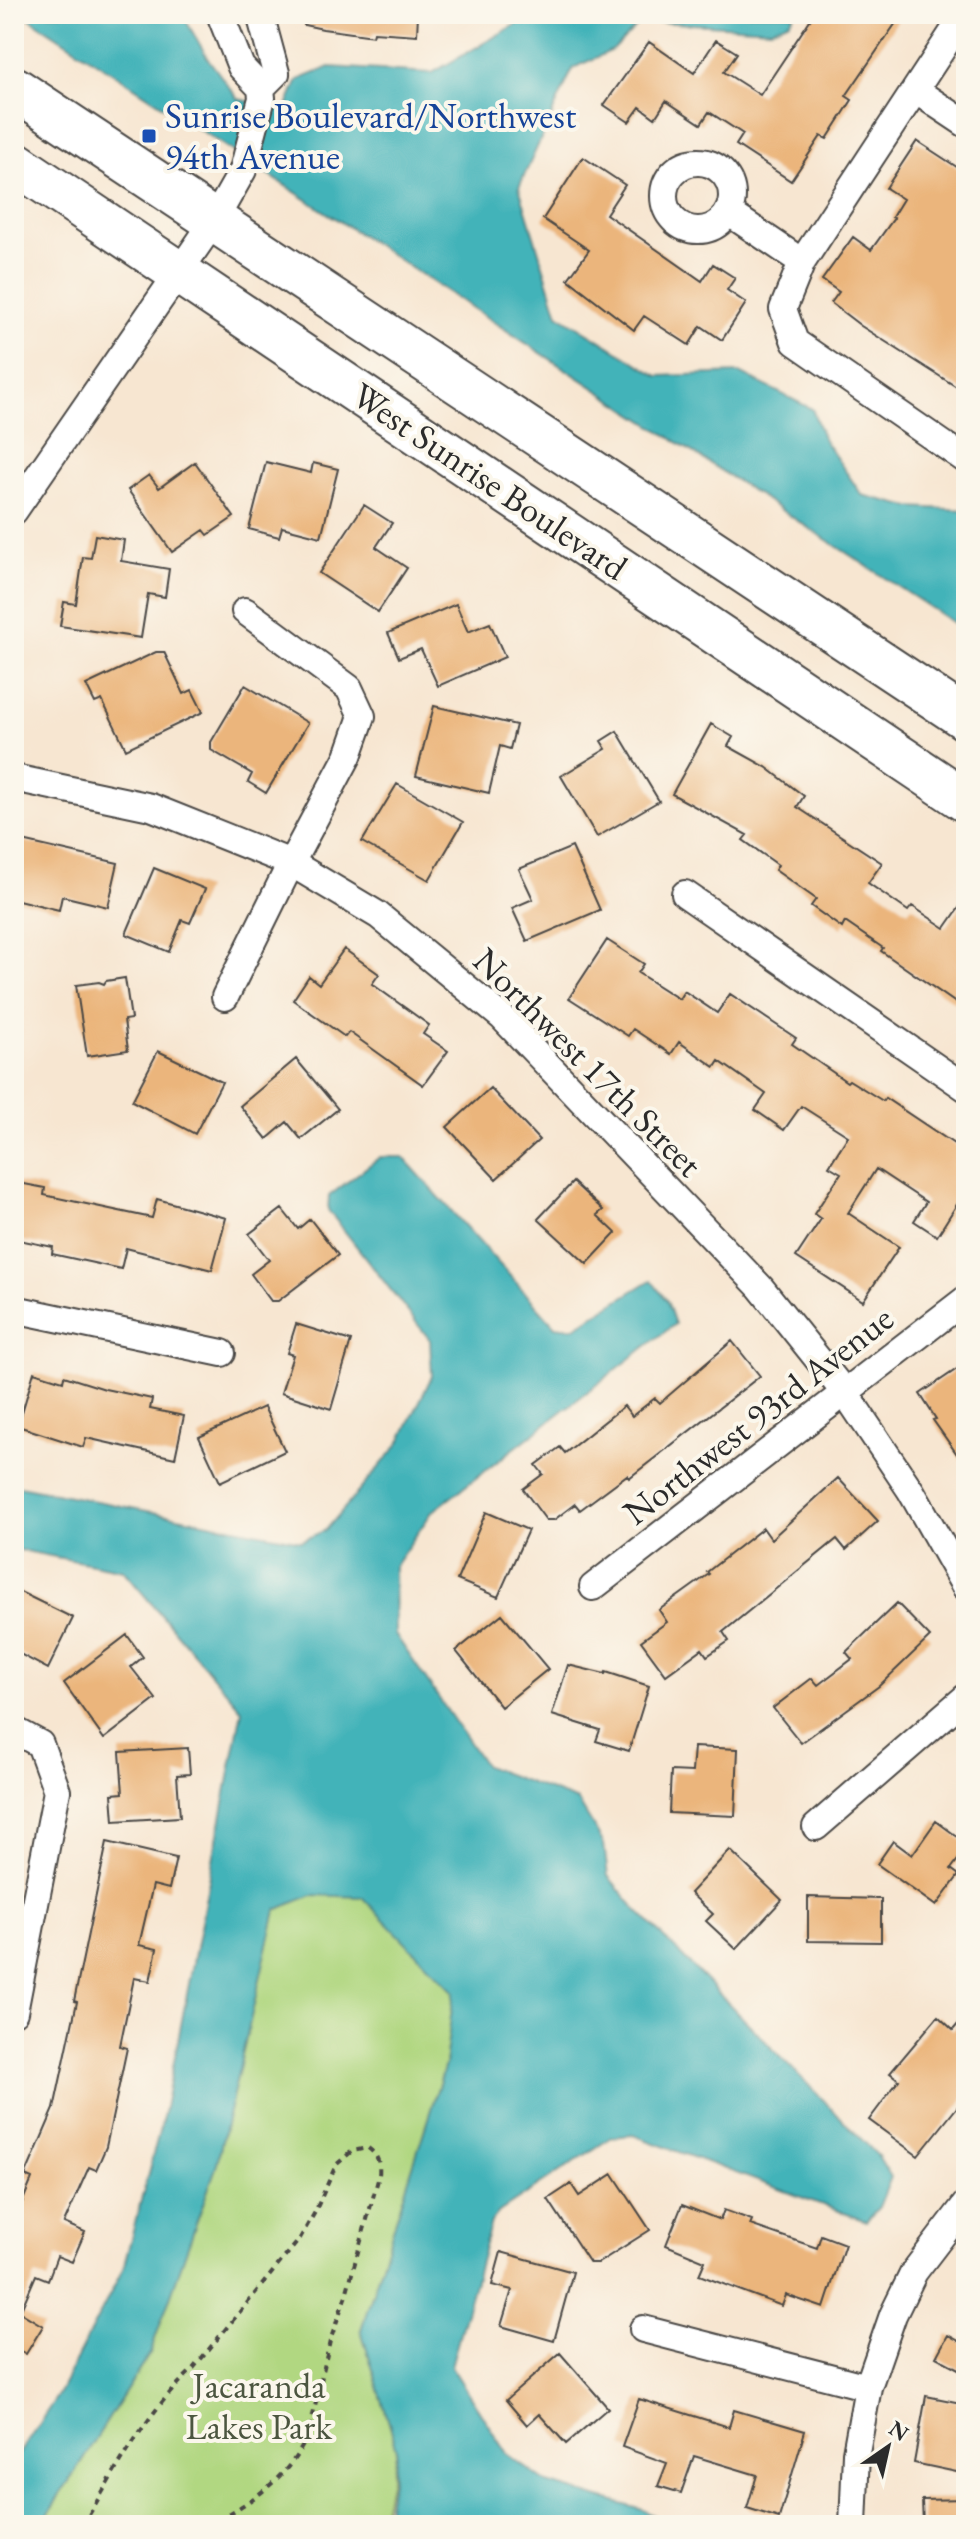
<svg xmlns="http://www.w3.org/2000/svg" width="980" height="2539" font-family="'EB Garamond',serif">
	<rect width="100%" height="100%" fill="#fbf7ec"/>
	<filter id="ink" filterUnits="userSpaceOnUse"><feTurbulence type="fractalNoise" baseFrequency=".0125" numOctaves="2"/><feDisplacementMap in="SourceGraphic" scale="16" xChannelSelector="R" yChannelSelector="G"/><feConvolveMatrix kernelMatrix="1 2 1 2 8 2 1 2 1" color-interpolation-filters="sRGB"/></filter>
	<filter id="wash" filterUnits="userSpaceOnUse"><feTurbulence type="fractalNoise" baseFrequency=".006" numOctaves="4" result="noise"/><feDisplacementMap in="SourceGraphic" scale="32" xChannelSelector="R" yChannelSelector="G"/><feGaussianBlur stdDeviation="1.8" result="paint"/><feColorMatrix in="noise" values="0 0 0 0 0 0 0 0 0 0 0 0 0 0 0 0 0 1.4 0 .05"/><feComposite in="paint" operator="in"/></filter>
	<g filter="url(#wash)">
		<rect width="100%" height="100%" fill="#f7e6d1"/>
		<path fill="#b1d781" stroke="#6e8156" stroke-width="2" d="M312 1894 362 1896 454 1992 445 2065 361 2330 397 2449 381 2525H41L150 2353 216 2167 276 1910Z"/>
		<path fill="#42b3b9" stroke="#366f72" stroke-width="2" d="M23 14H182L209 60 238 99 286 109 298 80 330 67 432 73 520 22 526 14H795L790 21 771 29 642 21 613 50 573 68 519 187 558 314 658 376 740 373 812 409 824 440 862 495 910 507 966 510V631Z
			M380 1157H403L555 1326 573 1328 651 1280 667 1301 675 1324 432 1512 394 1567 395 1634 485 1766 578 1801 604 1844 608 1876 635 1908 878 2156 891 2177 879 2207 866 2221 633 2135 612 2137 499 2212 491 2222 451 2366 506 2453 547 2483 643 2510 670 2525H385L397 2449 361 2330 445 2065 454 1992 362 1897 312 1895 276 1910 216 2167 150 2353 41 2525H14V2461L58 2395 123 2269 164 2113 242 1710 123 1570 14 1549V1485L301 1541 326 1530 399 1444 432 1376 430 1340 328 1210 329 1196Z"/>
		<g id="blocks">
			<path fill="#ebb57c" d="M305 14H418L417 35 374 32 373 36 323 29 304 25Z
				M814 14H902L846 96 852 100 827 139 821 136 791 181 736 145 743 134 709 112 701 124 666 101 655 118 640 107 629 122 604 105 649 42 694 73 716 40 737 53 724 72 760 95Z
				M917 141 966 173V393L861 326 831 303 839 292 822 280 853 237 871 250 894 218 892 217 903 199 886 188Z
				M583 157 625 185 606 214 702 281 713 264 735 278 727 290 746 303 722 340 701 326 689 345 644 316 634 330 568 279 589 250 543 219Z
				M195 462 234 517 208 535 204 530 172 552 128 490 149 475 159 488Z
				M266 462 311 473 313 463 338 469 321 537 282 527 279 537 249 529Z
				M364 505 392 523 376 547 407 568 378 612 319 573Z
				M95 535 124 540 121 561 169 569 165 597 148 594 141 638 60 626 64 602 76 604 83 557 91 558Z
				M456 604 468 632 490 623 505 657 438 686 421 649 399 658 388 633Z
				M156 652H164L184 694 192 690 203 712 126 749 102 700 95 703 86 685Z
				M245 685 308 723 266 793 248 782 252 774 211 750V742Z
				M434 706 516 725 510 749 500 746 489 793 416 776Z
				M711 724 733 737 728 746 766 767 804 796 797 807 882 863 868 883 908 911 912 906 945 928 966 898V1010L881 951 883 948 845 922 842 928 811 906 816 899 775 870 778 865 743 840 747 835 672 794Z
				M617 731 659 801 597 837 561 776 606 749 601 741Z
				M397 784 463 822 429 880 362 842Z
				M14 839 118 863 108 907 62 896 59 910 14 899Z
				M572 847 600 910 527 941 512 908 533 899 519 869Z
				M154 868 205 889 190 923 182 920 169 952 126 934Z
				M607 940 644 964 638 973 679 999 684 991 717 1013 730 994 796 1038 792 1044 847 1082 849 1080 883 1101 885 1098 966 1152V1190L937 1236 914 1221 926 1202 876 1169 848 1213 899 1247 863 1301 796 1257 821 1219 814 1214 841 1173 829 1166 848 1136 801 1106 784 1130 755 1110 766 1094 719 1061 715 1067 679 1042 671 1054 633 1029 628 1036 569 998Z
				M344 949 379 974 372 984 429 1025 423 1034 448 1051 423 1085 349 1032 345 1037 293 1000 309 976 319 984Z
				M125 978 131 1019 124 1020 128 1050 87 1056 76 985 99 982 104 984 106 981Z
				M158 1051 222 1082 195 1134 132 1101Z
				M296 1059 338 1109 301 1139 287 1122 267 1139 240 1106Z
				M490 1088 539 1140 496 1179 447 1127Z
				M14 1182 45 1188 44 1195 152 1218 157 1199 226 1218 212 1270 126 1248 121 1269 52 1254 53 1247 14 1239Z
				M573 1182 603 1210 597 1215 616 1233 587 1264 538 1219Z
				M282 1209 298 1229 310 1219 338 1255 278 1301H271L251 1274 269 1260 249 1234Z
				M296 1324 351 1341 331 1409 281 1393 293 1355 287 1353Z
				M732 1341 760 1376 629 1478 627 1475 580 1510 575 1504 554 1520H546L523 1489 543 1474 536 1465 560 1447 565 1453 624 1406 632 1416 655 1398 660 1403Z
				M966 1363V1467L933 1420 936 1419 920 1394Z
				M34 1372 63 1381 64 1376 105 1389 152 1399 150 1409 184 1416 175 1458 86 1438 83 1447 18 1426Z
				M264 1407 285 1451 220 1482 199 1437Z
				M838 1478 878 1521 846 1550 837 1539 723 1632 729 1641 707 1656 702 1649 666 1675 641 1641 667 1622 659 1610 709 1574 707 1572 763 1528 771 1539Z
				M486 1512 528 1530 498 1597 457 1580Z
				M14 1589 73 1618 48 1669 14 1651Z
				M897 1603 930 1637 879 1686 801 1743 773 1708 812 1678 818 1685 852 1659 846 1652Z
				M502 1614 548 1669 501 1707 456 1651Z
				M127 1635 143 1657 131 1667 156 1699 104 1739 64 1683Z
				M568 1665 605 1674 606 1672 649 1686 629 1751 596 1741 600 1730 552 1715Z
				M694 1747 738 1749 735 1816 669 1813 671 1771 692 1772Z
				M188 1748 190 1774 177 1775 180 1817 114 1821 112 1794 123 1793 120 1752Z
				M936 1821 966 1843V1849L951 1869 959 1875 936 1906 877 1864 893 1841 912 1855Z
				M107 1842 176 1858 169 1889 153 1885 139 1945 157 1949 150 1981 134 1978 120 2046 127 2048 106 2147 96 2170 89 2167 64 2223 85 2232 72 2262 57 2256 48 2280 36 2275 20 2312 43 2326 26 2354 14 2347V2222L32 2179 25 2176 54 2109 77 2002 74 2001Z
				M730 1850 782 1900 736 1949 706 1921 713 1914 690 1893Z
				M808 1897 881 1899V1942L808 1941Z
				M966 2015V2096L918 2156 869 2120 899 2080 890 2073 938 2016 953 2030Z
				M613 2174 650 2230 598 2263H590L548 2199 571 2184 579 2196Z
				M682 2205 720 2220 724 2210 752 2220 750 2225 817 2248 821 2235 845 2244 824 2308 786 2295 782 2306 699 2275 705 2261 666 2245Z
				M501 2252 573 2272 554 2341 501 2326 512 2290 492 2285Z
				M948 2335 966 2345V2373L936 2357Z
				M560 2353 608 2408 566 2444 539 2414 527 2425 506 2400Z
				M926 2396 966 2404V2474L914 2463Z
				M639 2399 729 2427 734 2410 805 2431 779 2518 747 2508 757 2475 694 2456 681 2493 658 2486 667 2463 622 2447Z
				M966 2499V2525H923L922 2500Z"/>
		</g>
	</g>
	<g filter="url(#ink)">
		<use href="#blocks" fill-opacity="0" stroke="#4a4744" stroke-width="2"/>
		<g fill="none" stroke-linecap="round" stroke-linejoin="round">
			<g stroke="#4a4744" stroke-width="30">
				<path id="minor" d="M260 14 276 73 261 88
					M965 14 802 262 783 309 795 342 966 460
					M915 90 966 124
					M664 196a34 34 0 1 1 68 0a34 34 0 1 1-68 0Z
					M728 212 802 262
					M14 511 214 221 243 170 262 98 261 88 241 67 220 14
					M14 778 151 807 291 863 378 915 502 1017 760 1287 846 1394 911 1491 966 1588
					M685 894 966 1088
					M225 997 291 863 348 756 362 716 349 688 245 611
					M14 1309 222 1353
					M593 1587 966 1299
					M14 1730 40 1744 57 1791 14 2012
					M816 1827 966 1697
					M643 2329 868 2387
					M853 2525 856 2453 868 2387 893 2315 914 2272 966 2204"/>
			</g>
			<g stroke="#4a4744" stroke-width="46">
				<path id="trunk" d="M14 88 966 719
					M14 162 966 801"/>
			</g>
			<path stroke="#4a4744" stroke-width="4" stroke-dasharray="6 6" stroke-linecap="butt" d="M83 2525C114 2473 146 2413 191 2371L299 2240 315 2212 336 2165 352 2151 368 2148C379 2156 380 2164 379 2176L346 2295 330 2341 309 2433C290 2477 249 2505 207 2525"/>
			<use href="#minor" stroke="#fff" stroke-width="26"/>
			<use href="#trunk" stroke="#fff" stroke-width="42"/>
		</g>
	</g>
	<rect fill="#1a4fb4" stroke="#fbf7ec" stroke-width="3" x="141" y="128" width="16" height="16" rx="4"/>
	<g text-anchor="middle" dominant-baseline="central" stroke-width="8" stroke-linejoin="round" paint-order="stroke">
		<g font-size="36" fill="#164399" stroke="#fbf7ec" text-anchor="start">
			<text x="165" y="115">Sunrise Boulevard/Northwest<tspan x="165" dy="41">94th Avenue</tspan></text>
		</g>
		<g font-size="36" fill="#2b2b2b" stroke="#fbf7ec">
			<text transform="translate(490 481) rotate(34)">West Sunrise Boulevard</text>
			<text transform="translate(588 1062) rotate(45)">Northwest 17th Street</text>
			<text transform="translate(758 1415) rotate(-38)">Northwest 93rd Avenue</text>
		</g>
		<g font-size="36" fill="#4c5640" stroke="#fbf7ec">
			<text x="259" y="2385">Jacaranda<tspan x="259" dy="41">Lakes Park</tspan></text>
		</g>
	</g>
	<rect width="980" height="2539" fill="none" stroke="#fbf7ec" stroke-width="48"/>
	<g transform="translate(888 2447) rotate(34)" stroke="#fbf7ec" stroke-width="6" paint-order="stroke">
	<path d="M0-6L14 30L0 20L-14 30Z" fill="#2b2b2b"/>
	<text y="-12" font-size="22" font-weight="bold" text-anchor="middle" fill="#2b2b2b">N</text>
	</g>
</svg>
